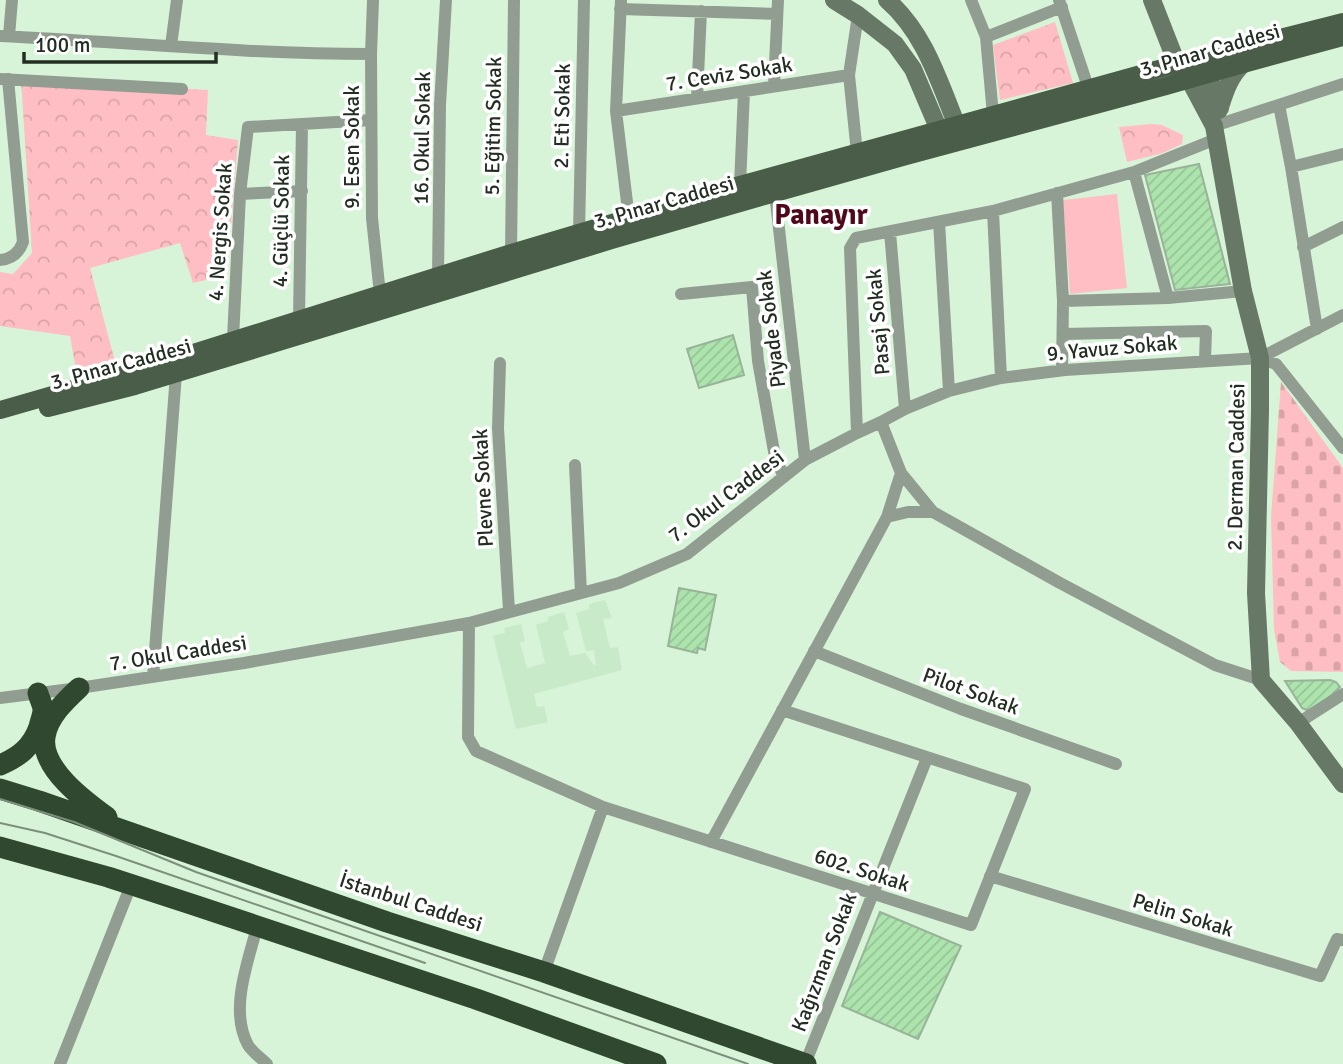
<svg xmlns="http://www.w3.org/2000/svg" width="1343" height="1064" font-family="Signika,sans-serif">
	<defs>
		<pattern id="cemetery-stones" width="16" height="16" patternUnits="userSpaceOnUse" patternTransform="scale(1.75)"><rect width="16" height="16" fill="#ffbec3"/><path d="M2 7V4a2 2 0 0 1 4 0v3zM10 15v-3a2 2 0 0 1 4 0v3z" fill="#daa4a7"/></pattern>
		<pattern id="park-crowns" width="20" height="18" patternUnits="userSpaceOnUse" patternTransform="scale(1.75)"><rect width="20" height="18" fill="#ffbec3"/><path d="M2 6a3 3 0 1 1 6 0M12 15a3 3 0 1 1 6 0" fill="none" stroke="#daa4a7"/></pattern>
		<pattern id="building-hatch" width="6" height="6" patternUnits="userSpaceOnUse" patternTransform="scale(1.75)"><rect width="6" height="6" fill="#ade4ae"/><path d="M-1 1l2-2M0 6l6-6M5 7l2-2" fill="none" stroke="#95c495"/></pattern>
	</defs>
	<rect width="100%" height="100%" fill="#d8f4d8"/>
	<path fill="#c8eac9" d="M605 600 612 618 603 619 610 648 618 647 622 670 534 694 537 707 544 706 548 722 516 729 493 636 505 633 504 628 521 624 525 641 520 643 527 668 545 663 536 625 548 621V617L564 612 569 629 563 632 570 656 585 653 594 665H596L594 650 586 651 576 613 589 609V604Z"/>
	<path fill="#ffbec3" d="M1117 194 1127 288 1070 294 1063 200Z"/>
	<path fill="url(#cemetery-stones)" d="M1281 382 1343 468V672L1291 671 1280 662 1274 629 1271 517Z"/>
	<path fill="url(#park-crowns)" d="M1055 22 1073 83 1000 100 993 45Z
		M21 79 208 90 206 135 238 140 227 275 193 283 180 243 90 268 116 365 77 375 70 336 0 326V272L13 274 32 253Z
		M1151 124 1162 125 1183 135 1182 144 1163 153 1127 162 1119 127Z"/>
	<path fill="url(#building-hatch)" stroke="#98b398" stroke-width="2" d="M1199 164 1230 284 1175 290 1145 175Z
		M733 335 744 375 699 388 687 349Z
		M679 588 716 595 705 650 698 648 697 653 668 646Z
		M1330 680 1336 682 1340 687 1329 698 1309 711 1302 708 1285 681Z
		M880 912 961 946 918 1039 842 1006Z"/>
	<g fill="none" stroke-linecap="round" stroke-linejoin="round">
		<path stroke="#929d92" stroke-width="12" d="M373 0 371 54 372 218 380 294
			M621 0 616 111 629 219
			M971 0 986 37 993 115
			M1059 0 1089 90
			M620 9 777 14
			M0 36C124 42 247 54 371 54
			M9 36 12 0
			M986 37 1062 7
			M171 46 177 0
			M0 79 182 89
			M774 86 778 0
			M697 98 701 11
			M1279 105 1291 167 1317 329
			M616 111 849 75
			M1214 126 1343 84
			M857 153 849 75 858 15
			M1291 167 1343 154
			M1134 172 1168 298
			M740 185 744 91
			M775 193 805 460
			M1057 193 1063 301 1062 370
			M240 194 302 191
			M993 211 1001 378
			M939 222 949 391
			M890 232 905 409
			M579 233 584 0
			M1303 247 1343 227
			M511 253 514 0
			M0 260C12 259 19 253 23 242L8 79
			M438 277 440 105 446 0
			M681 294 752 287 758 361 775 457 784 477
			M1063 301 1168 298 1243 291
			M299 319 302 124
			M1063 334 1206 331 1205 360
			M233 339 240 194 248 127 371 120
			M1260 358 1276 364 1343 448
			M500 363 498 428 509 611
			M881 422 905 409 949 391 1001 378 1065 370 1260 358 1343 315
			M857 433 850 248 856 238 993 211 1134 172 1216 139
			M575 465 581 593
			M887 517 908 512H933
			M469 623 468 737 476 751 603 807 971 925 1025 789 782 710
			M814 651 961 709 1116 764
			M153 677 176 374 178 366
			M0 698 79 688 244 663 469 623 619 583 687 554 805 460 857 433 881 422 901 473 933 512 1060 583 1215 665 1261 680
			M1298 723 1343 694
			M711 842 887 517 901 473
			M990 876 1320 976 1337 939 1343 940
			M257 927C248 962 229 1010 248 1045 252 1052 261 1058 267 1064
			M544 972 603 807
			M60 1064 131 885
			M805 1064 927 758"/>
		<path stroke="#677867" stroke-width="18" d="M834 0 858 15 895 44 913 69 939 130 951 135
			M887 0C925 33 939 82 958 128L954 137
			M1152 0 1177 64 1189 79 1214 126 1243 291 1260 358V410L1256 593 1261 680 1298 723 1343 784
			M1198 66 1208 74 1220 108
			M1219 110C1225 92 1229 77 1243 64"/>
		<path stroke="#495d49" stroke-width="18" d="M48 408 135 386 612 240 775 193 906 156 1166 86 1243 64 1343 37
			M0 410 136 371 511 253 740 185 1177 64 1343 22"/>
		<path stroke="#304730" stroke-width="21" d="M79 688C65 701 48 717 45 737 40 768 85 801 107 817
			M0 765C19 757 32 747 39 727 40 722 43 715 43 710 43 705 39 698 38 693
			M0 789 39 801 387 922 544 972 806 1064
			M0 847 108 877 194 905 476 999 656 1064"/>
		<path stroke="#7c8f7c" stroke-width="2" d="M0 799 74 822 196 872 748 1064
			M0 823 45 833 116 856 425 963"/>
	</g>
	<g text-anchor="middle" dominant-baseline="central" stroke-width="7" stroke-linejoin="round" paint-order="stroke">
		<g font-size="21" fill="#232e23" stroke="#fff">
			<text transform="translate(1210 50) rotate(-16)">3. Pınar Caddesi</text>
			<text transform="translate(729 74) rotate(-9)">7. Ceviz Sokak</text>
			<text transform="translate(562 116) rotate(-89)">2. Eti Sokak</text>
			<text transform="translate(493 126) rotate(-89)">5. Eğitim Sokak</text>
			<text transform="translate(422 138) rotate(-89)">16. Okul Sokak</text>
			<text transform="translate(352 147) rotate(-90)">9. Esen Sokak</text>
			<text transform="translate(664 202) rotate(-16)">3. Pınar Caddesi</text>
			<text transform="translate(281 221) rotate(-89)">4. Güçlü Sokak</text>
			<text transform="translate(220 232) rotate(-86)">4. Nergis Sokak</text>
			<text transform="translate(878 322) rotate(-95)">Pasaj Sokak</text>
			<text transform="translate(771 329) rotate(-97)">Piyade Sokak</text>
			<text transform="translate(1112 348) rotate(-5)">9. Yavuz Sokak</text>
			<text transform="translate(121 364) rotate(-15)">3. Pınar Caddesi</text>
			<text transform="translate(1236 467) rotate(-89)">2. Derman Caddesi</text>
			<text transform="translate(483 488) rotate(-93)">Plevne Sokak</text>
			<text transform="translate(726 496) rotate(-37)">7. Okul Caddesi</text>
			<text transform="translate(178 653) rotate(-9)">7. Okul Caddesi</text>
			<text transform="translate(971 691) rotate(20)">Pilot Sokak</text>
			<text transform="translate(862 870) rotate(18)">602. Sokak</text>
			<text transform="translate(411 902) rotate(18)">İstanbul Caddesi</text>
			<text transform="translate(1183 915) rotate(17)">Pelin Sokak</text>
			<text transform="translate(824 962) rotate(-69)">Kağızman Sokak</text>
		</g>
		<g font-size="28" font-weight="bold" fill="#4f091a" stroke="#fff">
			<text x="821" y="215">Panayır</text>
		</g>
	</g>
	<path d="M24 52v10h192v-10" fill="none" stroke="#232e23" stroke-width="3.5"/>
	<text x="35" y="52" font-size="21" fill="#232e23" stroke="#ffffff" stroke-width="5" paint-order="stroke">100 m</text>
</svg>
